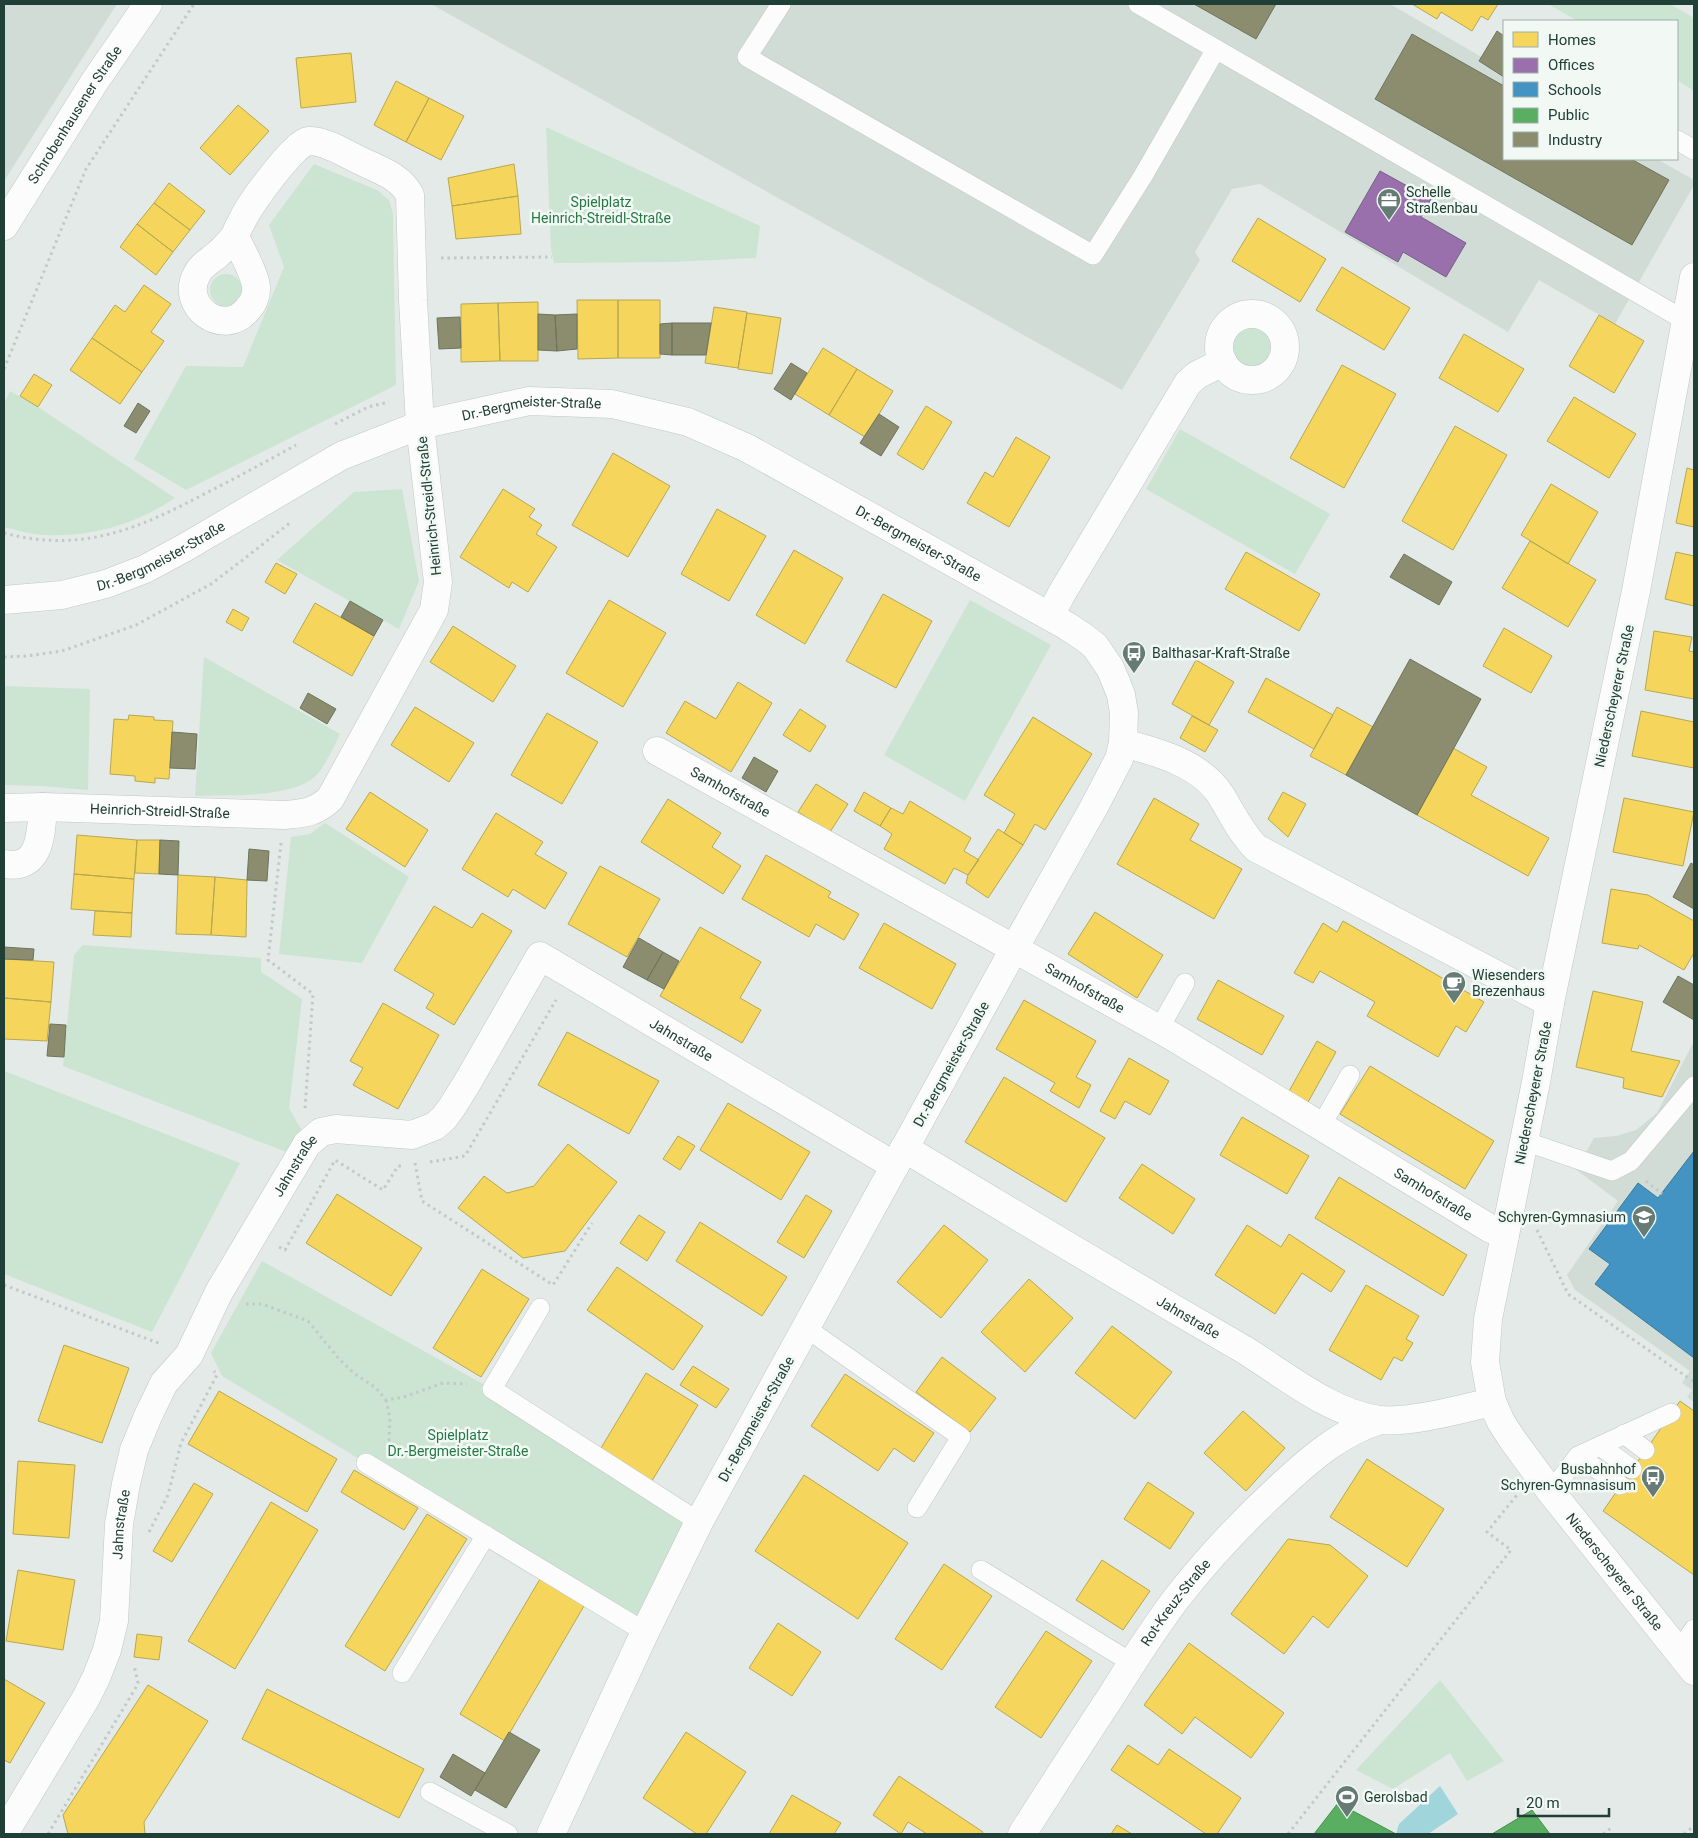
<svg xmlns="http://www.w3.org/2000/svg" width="1698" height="1838" font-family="Roboto,sans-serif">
	<rect width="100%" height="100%" fill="#e4eae7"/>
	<path fill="#d1dcd7" d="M4 4H117L4 181Z
		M431 4H1390L1504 70V159H1657L1694 180V185L1615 324 1539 280 1508 332 1260 184 1232 189 1195 252 1200 260 1122 390Z
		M1694 1041V1402L1687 1397 1692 1390 1682 1383 1690 1371 1575 1290 1567 1275 1618 1201 1574 1168 1581 1161 1594 1138 1616 1136 1636 1130 1657 1113Z"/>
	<path fill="#cce4d2" d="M1548 4H1670L1694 18V91L1677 80V21H1578Z
		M546 127 760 226 756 258 673 262 554 263 551 249Z
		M314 164 377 190 389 200 393 214 396 385 186 490 134 459 186 366 243 367 284 267 269 225Z
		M210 290a16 16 0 1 1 32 0a16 16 0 1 1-32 0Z
		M1233 347a20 20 0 1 1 40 0a20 20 0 1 1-40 0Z
		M10 391 38 407 175 498C136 524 93 537 46 535 32 535 17 530 4 527V404Z
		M1180 429 1330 514 1295 574 1146 489Z
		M402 489 419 581 399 629 277 560 354 492Z
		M970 600 1051 645 965 801 884 755Z
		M204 657 340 734C334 746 328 760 320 771 299 800 228 794 195 796Z
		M4 686 90 689 88 790 42 786 4 785Z
		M325 823 409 877 362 963 279 954 291 837 310 834Z
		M83 945 261 958V972L302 999 289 1108 302 1131 289 1153 63 1066 74 955Z
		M4 1071 240 1163 152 1332 4 1274Z
		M262 1261 492 1389 699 1522 645 1632 222 1376 211 1353Z
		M1440 1680 1504 1761 1467 1781 1450 1753 1393 1789 1356 1770Z"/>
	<path fill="#a1d5dc" d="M1440 1786 1458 1814 1428 1834H1396L1399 1824Z"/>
	<path fill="#f6d55c" stroke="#b6a851" d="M1412 4H1498L1488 20 1481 16 1472 31 1441 12 1437 19Z
		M351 53 356 102 301 108 296 58Z
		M396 81 429 98 406 142 374 125Z
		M429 98 464 116 441 160 406 142Z
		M238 105 269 131 230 175 200 148Z
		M514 164 518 196 452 206 448 178Z
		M169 183 205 211 190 230 154 203Z
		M518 196 521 234 456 239 452 206Z
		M154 203 190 230 173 252 137 224Z
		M1258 218 1326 259 1300 302 1232 261Z
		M137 224 173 252 156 275 120 247Z
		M1342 267 1410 308 1384 350 1316 310Z
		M144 285 171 304 151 332 164 341 142 372 92 338 115 305 125 312Z
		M577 300H618V358L578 359Z
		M618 300H660V358H618Z
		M538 302V361H500L498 303Z
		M498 303 500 361 461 362V304Z
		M714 307 747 312 738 368 705 363Z
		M747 313 781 318 772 374 738 369Z
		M1599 315 1644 341 1614 393 1569 366Z
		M1464 334 1524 369 1498 412 1439 378Z
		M92 338 142 372 120 404 70 370Z
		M823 348 857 369 829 415 795 394Z
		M1342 365 1396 394 1344 488 1290 458Z
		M857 369 893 391 865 437 829 415Z
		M34 374 52 385 38 407 20 396Z
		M1574 397 1636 434 1609 478 1547 441Z
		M926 406 952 422 923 470 897 454Z
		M1455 426 1507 455 1453 550 1402 521Z
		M1016 437 1050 457 1009 527 967 503 985 472 993 477Z
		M613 453 670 486 628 557 572 525Z
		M1687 468 1694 470V527L1676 523Z
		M1551 484 1598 512 1568 564 1521 535Z
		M503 489 535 509 529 517 542 525 536 534 557 547 528 592 512 582 509 588 460 557Z
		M717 509 766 536 729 601 681 574Z
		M1530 541 1596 580 1568 627 1502 588Z
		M794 550 843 578 805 644 756 615Z
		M1246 552 1320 594 1299 631 1225 589Z
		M1676 552 1694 556V606L1665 599Z
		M276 563 297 574 285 594 265 582Z
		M883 594 932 621 896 688 846 661Z
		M609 600 666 633 623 707 566 673Z
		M315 603 374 636 352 676 293 642Z
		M233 609 249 618 242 631 226 622Z
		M453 626 516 666 493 702 430 662Z
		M1504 628 1552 656 1531 693 1483 666Z
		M1654 631 1692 637 1689 651 1694 652V699L1645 690Z
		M1196 660 1234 682 1209 725 1172 704Z
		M1266 678 1333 715 1314 749 1248 712Z
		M738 682 772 703 731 772 666 733 685 701 716 719Z
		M415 707 474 743 449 782 391 745Z
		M1337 707 1373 727 1346 775 1310 756Z
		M800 709 826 726 810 752 783 735Z
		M1641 711 1694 722V768L1632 756Z
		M547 713 598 742 562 804 511 775Z
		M129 715 154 717V720L173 721 169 779 155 778V783L135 781V776L110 774 114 719 128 720Z
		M1192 716 1218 730 1205 752 1180 738Z
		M1033 717 1092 754 1045 830 1035 824 1023 845 1004 833 1015 814 984 795Z
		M1453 748 1487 767 1471 795 1549 838 1528 876 1417 815Z
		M816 784 848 804 830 832 798 812Z
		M370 792 428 830 405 867 346 829Z
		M864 792 891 808 880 826 854 811Z
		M1283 792 1306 804 1288 837 1268 819Z
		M1154 798 1199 824 1190 840 1242 869 1214 919 1117 864Z
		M1624 798 1694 812 1683 866 1613 852Z
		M668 799 721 833 712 847 741 866 723 894 641 842Z
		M910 801 971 838 964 851 979 860 968 875 954 868 945 884 884 849 892 834 880 826 891 808 903 814Z
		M496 813 543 842 535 854 567 873 545 909 513 889 508 897 462 869Z
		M998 829 1023 845 988 898 966 883 968 875Z
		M77 835 137 840 134 879 74 874Z
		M137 840H160L159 874 135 873Z
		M766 855 831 892 828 897 859 914 844 940 816 924 809 937 742 899Z
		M600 866 660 899 627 957 568 924Z
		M74 874 134 879 132 913 71 909Z
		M178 875 215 877 211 935 176 934Z
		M215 877 247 880 246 937 211 935Z
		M1611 889 1648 895 1694 921V953L1684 970 1639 945 1638 949 1602 943Z
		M434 906 472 928 482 913 512 931 454 1025 426 1008 434 994 394 970Z
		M95 911 132 913 131 937 93 935Z
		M1095 912 1163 955 1137 998 1068 954Z
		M1343 921 1484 1002 1466 1032 1456 1026 1438 1057 1367 1016 1375 1002 1320 971 1313 983 1294 973 1323 923 1337 932Z
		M884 923 956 964 932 1009 859 968Z
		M700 927 761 962 740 998 761 1010 742 1043 660 996Z
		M4 959 54 962 51 1002 4 998Z
		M1218 980 1284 1016 1262 1055 1197 1019Z
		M1593 991 1643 1002 1631 1051 1680 1061 1662 1097 1623 1088 1624 1078 1576 1067Z
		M4 998 51 1002 47 1041 4 1039Z
		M1024 1000 1096 1041 1076 1077 1091 1085 1079 1108 1050 1091 1055 1083 996 1049Z
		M383 1003 439 1035 398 1109 353 1085 363 1068 350 1061Z
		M567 1032 659 1081 629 1134 538 1085Z
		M1317 1041 1336 1052 1307 1104 1288 1093Z
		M1129 1058 1169 1081 1150 1115 1125 1101 1115 1119 1100 1111Z
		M1370 1066 1494 1141 1465 1189 1340 1114Z
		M1004 1077 1105 1138 1066 1202 965 1142Z
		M728 1103 810 1152 781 1200 700 1150Z
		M1242 1117 1309 1156 1287 1194 1220 1155Z
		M678 1136 695 1146 680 1170 663 1159Z
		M568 1144 617 1182 565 1251 523 1258 458 1208 484 1176 507 1193 534 1186Z
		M1142 1164 1195 1199 1173 1234 1119 1198Z
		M1339 1177 1467 1255 1443 1296 1315 1218Z
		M337 1194 422 1248 391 1296 306 1243Z
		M806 1195 832 1211 804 1258 777 1242Z
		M639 1215 665 1232 647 1261 620 1243Z
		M700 1222 787 1277 762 1316 676 1261Z
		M944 1225 988 1260 941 1318 897 1282Z
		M1247 1225 1281 1247 1289 1234 1345 1271 1331 1292 1302 1273 1275 1314 1215 1275Z
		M617 1267 703 1326 673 1370 587 1310Z
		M482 1269 529 1299 481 1377 433 1348Z
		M1029 1279 1073 1318 1025 1372 981 1332Z
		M1366 1285 1419 1316 1406 1339 1413 1343 1402 1361 1394 1357 1381 1380 1329 1350Z
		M1112 1326 1172 1372 1135 1419 1075 1373Z
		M64 1345 129 1368 102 1443 38 1421Z
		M942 1357 996 1398 970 1432 916 1392Z
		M693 1366 729 1389 716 1408 680 1385Z
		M646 1373 698 1405 650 1484 598 1453Z
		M845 1374 934 1433 914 1462 894 1448 878 1471 811 1426Z
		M219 1391 337 1459 307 1512 188 1444Z
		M1680 1401 1694 1411V1575L1603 1511Z
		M1243 1411 1285 1448 1246 1491 1204 1453Z
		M1367 1459 1444 1509 1407 1567 1330 1517Z
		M18 1461 75 1465 69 1538 13 1534Z
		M354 1470 418 1508 404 1530 341 1492Z
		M804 1475 908 1543 858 1619 755 1551Z
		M1148 1482 1194 1513 1170 1549 1124 1519Z
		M194 1483 213 1494 172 1562 153 1551Z
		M271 1502 318 1530 235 1669 188 1641Z
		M427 1514 467 1539 385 1671 345 1646Z
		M1288 1539 1330 1545 1368 1576 1328 1628 1313 1616 1284 1654 1231 1614Z
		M1102 1560 1150 1591 1123 1630 1076 1600Z
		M944 1564 992 1596 942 1670 895 1639Z
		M18 1570 75 1580 63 1650 6 1641Z
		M540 1579 584 1606 505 1741 460 1714Z
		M778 1623 821 1652 792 1696 749 1668Z
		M1046 1631 1092 1661 1041 1738 995 1707Z
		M137 1634 162 1637 159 1660 134 1657Z
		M1189 1643 1284 1713 1251 1758 1195 1717 1182 1734 1144 1705Z
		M4 1679 45 1703 10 1763 4 1760Z
		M148 1685 208 1721 144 1822 145 1834H68L63 1815Z
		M267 1689 424 1769 399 1818 242 1739Z
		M686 1732 746 1772 706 1834H697L643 1798Z
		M1128 1745 1158 1765 1169 1749 1241 1798 1217 1834H1206L1111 1770Z
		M899 1776 983 1832 982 1834H927L908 1822 901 1834 873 1815Z
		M792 1795 841 1823 834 1834H769Z
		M1117 1825 1132 1834H1111Z"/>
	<path fill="#9970ab" stroke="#756188" d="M1380 171 1431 199 1421 217 1466 243 1446 277 1403 252 1398 262 1345 232Z"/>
	<path fill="#4393c3" stroke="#387a99" d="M1694 1151V1358L1595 1284 1610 1264 1589 1249 1638 1183 1658 1198Z"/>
	<path fill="#5aae61" stroke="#498d54" d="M1338 1803 1396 1834H1314Z
		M1532 1810 1550 1834H1492Z"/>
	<path fill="#8c8c6e" stroke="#6c755d" d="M1194 4H1276L1256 39Z
		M1497 31 1504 36V77L1479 61Z
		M1412 34 1504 86V159H1631L1669 180 1632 245 1375 99Z
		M538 314 555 315 557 351 538 350Z
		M577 314V349L557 351 555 315Z
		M460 317 461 348 439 349 437 318Z
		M672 323V355L660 354V324Z
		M672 323H711L706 355H672Z
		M791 363 807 373 791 400 774 389Z
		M138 403 150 411 136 433 124 426Z
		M879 414 899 427 881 456 860 443Z
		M1404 554 1452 582 1439 605 1390 577Z
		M350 601 383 620 374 636 341 617Z
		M1410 659 1481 699 1417 815 1346 775Z
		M308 693 336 709 327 724 300 708Z
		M172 732 197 734 195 769 170 768Z
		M754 757 778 771 766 792 742 778Z
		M160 840 179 841 178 875 159 874Z
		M249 849 269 851 267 881 247 880Z
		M1691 863 1694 865V909L1673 897Z
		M639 938 663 952 647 980 623 967Z
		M4 947 34 949 33 960 4 959Z
		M663 952 679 961 664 989 647 980Z
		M1678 976 1694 985V1020L1663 1002Z
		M50 1024 66 1025 64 1057 47 1056Z
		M509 1732 540 1750 506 1808 475 1790Z
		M453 1754 485 1773 471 1796 440 1777Z"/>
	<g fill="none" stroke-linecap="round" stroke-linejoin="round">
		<g stroke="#c1c7c4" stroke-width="20">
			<path id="service" d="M781 4 747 57 1093 255 1143 176 1216 49
				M1138 4 1686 321
				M1677 140 1694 150
				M1159 1029 1185 983
				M1321 1126 1350 1075
				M1524 1141 1612 1171 1631 1161 1694 1086
				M540 1308 492 1389 699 1522
				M806 1328 961 1437 917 1508
				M1624 1434 1645 1450
				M1600 1446 1632 1469
				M1578 1456 1620 1485
				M366 1463 645 1632
				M1551 1492 1578 1456 1671 1413
				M981 1570 1132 1663
				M1679 1651 1694 1629
				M402 1673 486 1535
				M430 1792 508 1834"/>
		</g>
		<g stroke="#c1c7c4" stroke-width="29">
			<g id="minor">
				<path d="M235 236C241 251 254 271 256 286 257 295 253 304 247 310 223 338 179 306 197 274 201 265 212 260 219 253 225 248 230 242 235 236Z"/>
				<path id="s1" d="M1694 277 1636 591 1550 1003 1536 1082 1488 1319 1485 1362 1492 1402 1501 1422 1512 1439 1551 1492 1694 1671"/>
				<circle cx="1252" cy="347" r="33"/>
				<path id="s2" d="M4 600 62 595 106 584 145 569 184 548 341 456 420 425 529 401 612 404 688 422 747 448 1067 626 1085 638 1095 646 1110 668 1116 682 1121 695 1124 713 1123 743 1119 759 1094 807 1014 949 699 1522 645 1632 551 1834"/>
				<path d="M1050 616 1062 593 1188 383 1197 375 1223 362"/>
				<path d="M1123 743C1157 752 1199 763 1220 794 1232 813 1240 832 1256 848L1550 1003"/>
				<path id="s3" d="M657 751 1170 1035 1491 1229 1505 1235"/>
				<path id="s4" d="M4 808 43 807 285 815C305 813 314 813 330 799L434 610 438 582 420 425 413 300 410 195C400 176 379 170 361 161 346 154 325 140 308 141 295 142 249 205 243 219 240 224 237 230 235 236"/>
				<path d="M4 864C41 871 41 833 43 807"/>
				<path id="s5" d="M904 1148C1017 1216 1129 1283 1243 1349 1284 1374 1331 1414 1380 1420 1411 1423 1461 1409 1492 1402"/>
				<path id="s6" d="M4 1834 86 1698 96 1678 107 1650 114 1621 119 1524 126 1484 134 1450 148 1416 164 1383 189 1355 219 1292 307 1144 321 1132 336 1129 412 1135 435 1126 444 1118 452 1107 467 1083 540 956 895 1166"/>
				<path id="s7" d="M1022 1834C1051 1789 1080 1743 1110 1698 1132 1663 1154 1627 1180 1594 1210 1556 1244 1520 1280 1487 1310 1459 1341 1432 1380 1420"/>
			</g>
		</g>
		<g stroke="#bfc8c4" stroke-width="29">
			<g id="secondary">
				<path id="s8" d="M4 226 95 81 148 4"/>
			</g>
		</g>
		<path stroke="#c0cac6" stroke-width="3" stroke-dasharray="2.5 4" stroke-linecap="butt" d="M441 258 552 257
			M4 369 86 169 194 4
			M335 424 368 407 389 402
			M4 533C83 554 140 528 208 492 238 477 267 461 296 445
			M4 657 27 656 62 651 136 625 211 584 244 559 291 522
			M281 843 268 960 313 994 305 1109
			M430 1162 465 1156 556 1000
			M415 1163 422 1201 553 1285 592 1223
			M1646 1181 1662 1194
			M1537 1230 1568 1294 1694 1382
			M279 1247 285 1250 335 1160 383 1190 398 1166H401
			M4 1285 161 1344
			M246 1304H262L308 1321 339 1359 355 1374 376 1388 386 1400 404 1397 443 1383 467 1384
			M386 1400 390 1418 389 1440 391 1448
			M149 1532 168 1495 181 1443 217 1375 214 1371
			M48 1834 135 1689 138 1683 134 1665
			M1288 1834 1511 1550 1487 1532 1517 1495
			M1603 1834 1611 1828
			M1684 1834 1694 1826"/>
		<use href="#service" stroke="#fbfcfb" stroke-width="19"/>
		<use href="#minor" stroke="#fbfcfb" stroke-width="28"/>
		<use href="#secondary" stroke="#fbfcfb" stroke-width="28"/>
	</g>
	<defs>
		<g id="office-pin" transform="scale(1.25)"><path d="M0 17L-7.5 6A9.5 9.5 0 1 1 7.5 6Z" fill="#657b74" stroke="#f2f9f5"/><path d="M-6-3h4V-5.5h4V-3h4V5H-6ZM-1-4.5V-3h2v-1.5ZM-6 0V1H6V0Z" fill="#fff"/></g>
		<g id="bus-pin" transform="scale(1.25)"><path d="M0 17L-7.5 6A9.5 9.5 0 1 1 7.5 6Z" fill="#657b74" stroke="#f2f9f5"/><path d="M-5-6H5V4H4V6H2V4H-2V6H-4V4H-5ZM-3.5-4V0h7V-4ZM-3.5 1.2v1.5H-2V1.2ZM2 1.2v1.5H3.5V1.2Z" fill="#fff"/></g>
		<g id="cafe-pin" transform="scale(1.25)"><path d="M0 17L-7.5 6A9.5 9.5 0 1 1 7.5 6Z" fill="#657b74" stroke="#f2f9f5"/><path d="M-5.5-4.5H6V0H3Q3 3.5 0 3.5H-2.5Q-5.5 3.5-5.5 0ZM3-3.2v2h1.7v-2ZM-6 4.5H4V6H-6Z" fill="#fff"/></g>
		<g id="school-pin" transform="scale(1.25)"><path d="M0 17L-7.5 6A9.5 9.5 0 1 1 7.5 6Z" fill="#657b74" stroke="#f2f9f5"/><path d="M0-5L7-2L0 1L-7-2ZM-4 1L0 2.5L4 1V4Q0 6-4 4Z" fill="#fff"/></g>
		<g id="stadium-pin" transform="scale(1.25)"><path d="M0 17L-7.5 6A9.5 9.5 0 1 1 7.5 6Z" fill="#657b74" stroke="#f2f9f5"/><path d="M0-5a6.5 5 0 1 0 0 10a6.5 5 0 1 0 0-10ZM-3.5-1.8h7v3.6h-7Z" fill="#fff"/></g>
	</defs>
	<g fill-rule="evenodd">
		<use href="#office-pin" x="1389" y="200"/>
		<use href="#bus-pin" x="1134" y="653"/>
		<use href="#cafe-pin" x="1454" y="983"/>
		<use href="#school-pin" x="1644" y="1217"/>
		<use href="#bus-pin" x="1653" y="1477"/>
		<use href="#stadium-pin" x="1347" y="1797"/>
	</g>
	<g text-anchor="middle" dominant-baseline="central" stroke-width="5" stroke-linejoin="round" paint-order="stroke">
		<g font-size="14" fill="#203f36" stroke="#f2f9f5">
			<text stroke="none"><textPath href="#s8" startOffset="132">Schrobenhausener Straße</textPath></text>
			<text stroke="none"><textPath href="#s2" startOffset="570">Dr.-Bergmeister-Straße</textPath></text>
			<text transform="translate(429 506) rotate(-96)">Heinrich-Streidl-Straße</text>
			<text stroke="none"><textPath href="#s2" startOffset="990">Dr.-Bergmeister-Straße</textPath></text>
			<text stroke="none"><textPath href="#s2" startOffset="165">Dr.-Bergmeister-Straße</textPath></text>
			<text transform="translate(1614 696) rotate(-78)">Niederscheyerer Straße</text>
			<text stroke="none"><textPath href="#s3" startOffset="84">Samhofstraße</textPath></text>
			<text stroke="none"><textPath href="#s4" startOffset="156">Heinrich-Streidl-Straße</textPath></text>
			<text stroke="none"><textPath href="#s3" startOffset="489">Samhofstraße</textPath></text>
			<text stroke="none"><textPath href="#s6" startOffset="1266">Jahnstraße</textPath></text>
			<text transform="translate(951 1064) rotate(-61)">Dr.-Bergmeister-Straße</text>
			<text transform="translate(1533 1093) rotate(-79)">Niederscheyerer Straße</text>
			<text stroke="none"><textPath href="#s6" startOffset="742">Jahnstraße</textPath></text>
			<text stroke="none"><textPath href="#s3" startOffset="894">Samhofstraße</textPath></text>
			<text stroke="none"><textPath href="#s5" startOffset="331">Jahnstraße</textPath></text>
			<text transform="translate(756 1419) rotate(-61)">Dr.-Bergmeister-Straße</text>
			<text stroke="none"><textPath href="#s6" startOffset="338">Jahnstraße</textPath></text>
			<text stroke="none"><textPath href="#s1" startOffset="1356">Niederscheyerer Straße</textPath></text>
			<text stroke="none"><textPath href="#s7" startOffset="278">Rot-Kreuz-Straße</textPath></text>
		</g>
		<g font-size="14" fill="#203f36" stroke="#f2f9f5" text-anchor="start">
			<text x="1406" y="192">Schelle<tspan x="1406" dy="16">Straßenbau</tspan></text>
			<text x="1152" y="653">Balthasar-Kraft-Straße</text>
			<text x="1472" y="975">Wiesenders<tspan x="1472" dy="16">Brezenhaus</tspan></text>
			<text x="1626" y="1217" text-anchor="end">Schyren-Gymnasium</text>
			<text x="1636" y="1469" text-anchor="end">Busbahnhof<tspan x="1636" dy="16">Schyren-Gymnasisum</tspan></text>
			<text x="1364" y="1797">Gerolsbad</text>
		</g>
		<g font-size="14" fill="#267944" stroke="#f2f9f5">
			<text x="601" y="202">Spielplatz<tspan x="601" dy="16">Heinrich-Streidl-Straße</tspan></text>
			<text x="458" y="1435">Spielplatz<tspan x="458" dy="16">Dr.-Bergmeister-Straße</tspan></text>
		</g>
	</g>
	<rect width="1698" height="1838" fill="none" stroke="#203f36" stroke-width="10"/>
	<rect x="1503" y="20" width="175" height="140" fill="#f2f9f5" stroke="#9eafa9"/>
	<rect x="1513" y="32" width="25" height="15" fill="#f6d55c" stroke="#9eafa9"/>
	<text x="1548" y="45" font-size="15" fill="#203f36">Homes</text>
	<rect x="1513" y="58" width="25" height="15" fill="#9970ab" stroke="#9eafa9"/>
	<text x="1548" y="70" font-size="15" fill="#203f36">Offices</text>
	<rect x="1513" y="82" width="25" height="15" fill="#4393c3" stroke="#9eafa9"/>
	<text x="1548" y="95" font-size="15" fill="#203f36">Schools</text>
	<rect x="1513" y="108" width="25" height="15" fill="#5aae61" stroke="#9eafa9"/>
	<text x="1548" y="120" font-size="15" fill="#203f36">Public</text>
	<rect x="1513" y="132" width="25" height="15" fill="#8c8c6e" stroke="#9eafa9"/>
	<text x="1548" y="145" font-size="15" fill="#203f36">Industry</text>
	<path d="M1518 1808v8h91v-8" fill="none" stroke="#203f36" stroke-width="2.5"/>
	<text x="1526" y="1808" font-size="15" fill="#203f36" stroke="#f2f9f5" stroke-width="4" paint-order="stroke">20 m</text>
</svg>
